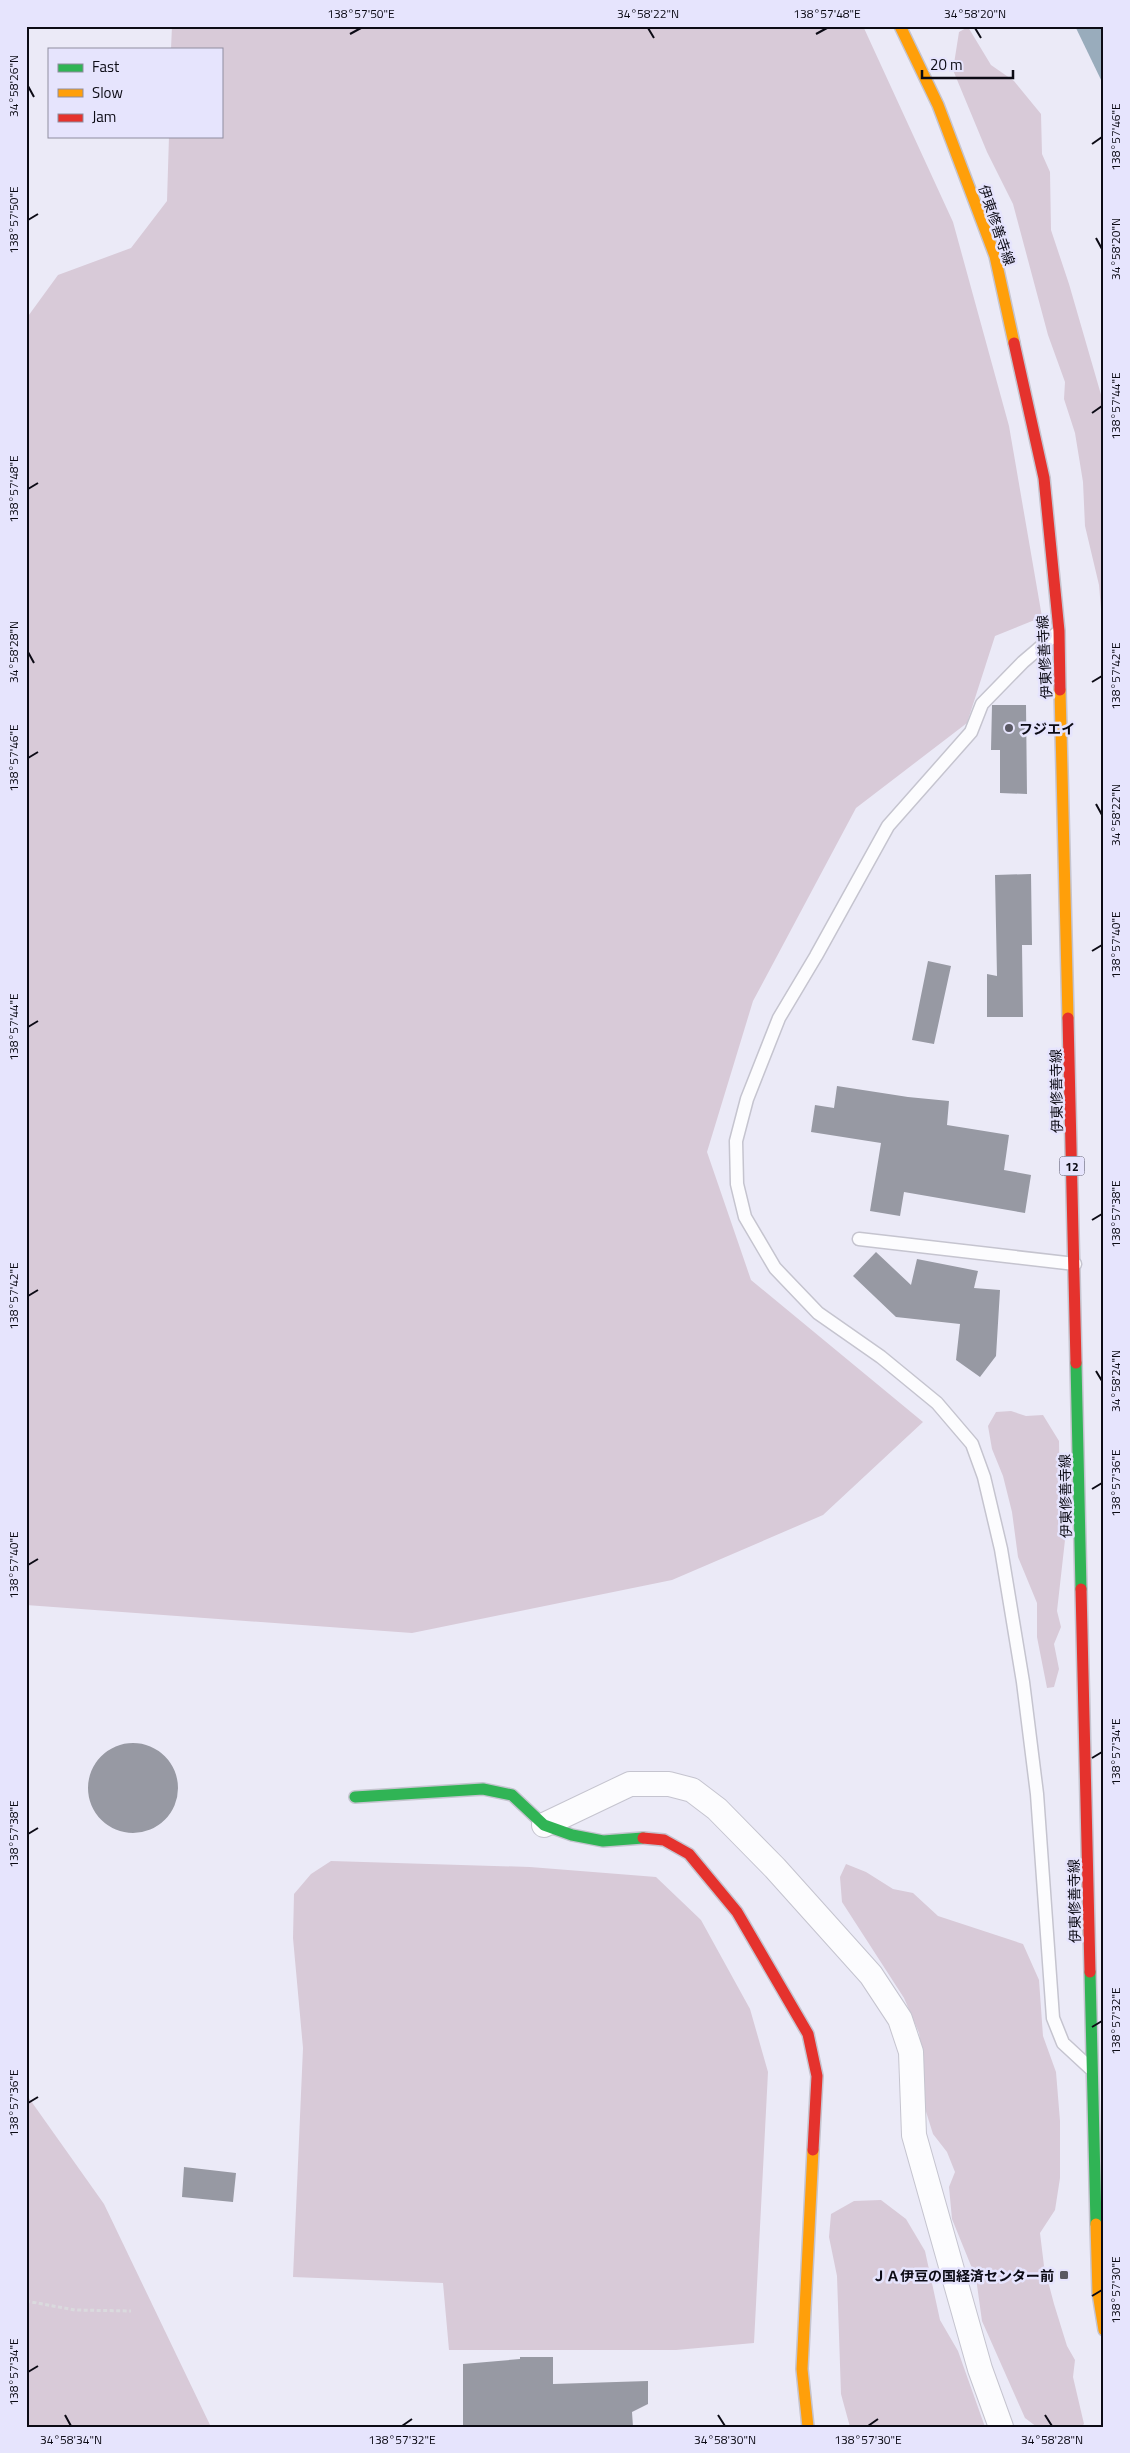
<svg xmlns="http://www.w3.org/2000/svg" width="1130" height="2453" font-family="'Titillium Web','Noto Sans JP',sans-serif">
	<rect width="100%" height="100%" fill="#ebeaf7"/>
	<path fill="#d8cad8" d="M172 26H863L953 222 1009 426 1042 617 995 636 967 723 856 808 753 1001 707 1152 751 1280 923 1422 823 1515 672 1580 412 1633 26 1605V319L58 275 131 248 167 201 169 136H221V49H171Z
		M968 27 991 65 1014 81 1041 114 1042 154 1050 172 1051 230 1069 284 1104 405V645L1099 585 1085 526 1083 482 1075 433 1064 399 1065 382 1048 335 1013 204 987 152 953 70 959 32Z
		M1011 1411 1026 1416 1043 1415 1059 1441 1060 1518 1065 1540 1057 1611 1061 1627 1054 1644 1059 1669 1054 1687 1047 1688 1037 1637V1603L1018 1557 1012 1512 1003 1476 992 1449 988 1426 996 1412Z
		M331 1861 530 1867 656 1877 701 1920 750 2009 768 2072 754 2343 676 2350H449L443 2283 293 2277 303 2048 293 1938 294 1894 311 1874Z
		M846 1864 866 1872 893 1889 913 1893 938 1916 1023 1944 1039 1980 1043 2036 1056 2072 1060 2121V2178L1055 2210 1040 2233 1044 2266 1054 2304 1067 2346 1075 2360 1073 2377 1084 2424 1081 2427H1037L1025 2418 982 2321 976 2278 952 2219 949 2187 955 2172 947 2152 933 2134 923 2102 924 2067 919 2033 904 1998 842 1902 840 1877Z
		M26 2094 104 2204 211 2427H26Z
		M881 2200 906 2219 925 2251 940 2320 958 2351 985 2427H850L841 2394 837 2276 829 2237 831 2214 854 2201Z"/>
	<path fill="#99acbc" d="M1075 26H1104V86Z"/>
	<path fill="#9799a3" d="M992 705H1026L1027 794 1000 793V750H991Z
		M1031 874 1032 945H1022L1023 1017H987V974L997 976 995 875Z
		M928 961 951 966 934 1044 912 1040Z
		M837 1086 908 1097 949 1101 947 1125 1009 1135 1004 1170 1031 1175 1025 1213 904 1192 900 1216 870 1211 881 1143 811 1132 815 1105 834 1108Z
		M876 1252 911 1285 917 1259 978 1271 974 1288 1000 1290 996 1356 980 1377 956 1360 960 1324 896 1317 853 1276Z
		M88 1788a45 45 0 1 1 90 0a45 45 0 1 1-90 0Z
		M184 2167 236 2173 233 2202 182 2197Z
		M520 2357H553V2384L648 2381V2404L632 2412 633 2427H463V2364L520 2359Z"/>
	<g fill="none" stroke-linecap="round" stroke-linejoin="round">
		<g stroke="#c5c4cf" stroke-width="15">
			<path id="lane" d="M1057 633 1023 662 982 704 971 732 888 826 816 956 779 1018 747 1099 736 1141 737 1184 745 1217 775 1268 818 1313 881 1357 937 1403 972 1444 984 1477 1001 1549 1023 1682 1037 1794 1053 2018 1063 2043 1090 2068
				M859 1239 1075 1264"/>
		</g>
		<g stroke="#c5c4cf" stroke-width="26">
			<path id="street" d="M544 1825 630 1784H669L692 1790 717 1809 775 1868 871 1975 900 2019 911 2052 914 2135 980 2369 1001 2427"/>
		</g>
		<g stroke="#c5c4cf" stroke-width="14">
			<path id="fast" d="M1076 1363 1081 1589
				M355 1797 483 1789 512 1795 544 1825 572 1835 603 1841 643 1838
				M1090 1972 1096 2224"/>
		</g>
		<g stroke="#c5c4cf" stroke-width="14">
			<path id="slow" d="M900 26 938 105 995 256 1014 343
				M1060 690 1068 1018
				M1096 2224 1098 2293 1104 2330
				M808 2427 802 2369 813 2150"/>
		</g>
		<g stroke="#c5c4cf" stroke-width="14">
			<path id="jam" d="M1014 343 1044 478 1059 631 1060 690
				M1068 1018 1076 1363
				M1081 1589 1090 1972
				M643 1838 664 1840 689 1854 737 1912 808 2034 817 2076 813 2150"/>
		</g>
		<path stroke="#dadade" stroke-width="3" stroke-dasharray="4 2.5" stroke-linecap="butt" d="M26 2301 75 2310 131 2311"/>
		<use href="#lane" stroke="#fcfcfe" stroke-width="12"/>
		<use href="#street" stroke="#fcfcfe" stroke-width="24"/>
		<use href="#fast" stroke="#30b455" stroke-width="11"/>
		<use href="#slow" stroke="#ff9f0a" stroke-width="11"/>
		<use href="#jam" stroke="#e5322d" stroke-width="11"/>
	</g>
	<path fill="none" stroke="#0c0b15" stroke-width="2" d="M648 28 654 38M975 28 981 38M350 34 361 28M816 34 827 28M28 86 34 97M1092 144 1102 137M28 220 38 214M1096 238 1102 249M1092 413 1102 406M28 489 38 483M28 652 34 663M1092 682 1102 676M28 758 38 752M1096 804 1102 815M1092 951 1102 945M28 1027 38 1021M1092 1220 1102 1214M28 1296 38 1290M1096 1371 1102 1381M1092 1489 1102 1483M28 1565 38 1559M1092 1758 1102 1752M28 1834 38 1828M1092 2027 1102 2021M28 2103 38 2097M1092 2296 1102 2290M28 2372 38 2366M65 2415 71 2426M718 2415 725 2426M1045 2415 1052 2426M402 2426 412 2419M868 2426 878 2419"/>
	<g fill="#5a5964" stroke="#e6e4fd" stroke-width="2">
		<circle cx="1009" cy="728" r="5"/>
		<rect x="1059" y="2270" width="10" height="10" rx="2.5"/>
	</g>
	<g text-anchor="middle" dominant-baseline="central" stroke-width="5" stroke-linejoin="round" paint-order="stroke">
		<rect fill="#e6e4fd" stroke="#4d4c5b" stroke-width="1" x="1059.5" y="1156.5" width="25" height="19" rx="4"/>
		<g font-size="12" font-weight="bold" fill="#0c0b15">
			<text x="1072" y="1166">12</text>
		</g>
		<g font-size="14" fill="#0c0b15" stroke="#e6e4fd">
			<text transform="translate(997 225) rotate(71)">伊東修善寺線</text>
			<text transform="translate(1044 657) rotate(-93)">伊東修善寺線</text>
			<text transform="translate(1056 1091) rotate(-91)">伊東修善寺線</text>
			<text transform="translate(1065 1496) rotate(-91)">伊東修善寺線</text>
			<text transform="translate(1074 1901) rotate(-91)">伊東修善寺線</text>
		</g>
		<g font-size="14" font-weight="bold" fill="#0c0b15" stroke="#e6e4fd" text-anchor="start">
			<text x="1019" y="728">フジエイ</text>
			<text x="1054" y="2275" text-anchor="end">ＪＡ伊豆の国経済センター前</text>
		</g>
	</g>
	<rect width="1130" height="2453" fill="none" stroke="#e6e4fd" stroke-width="55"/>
	<rect x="48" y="48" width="175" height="90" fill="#e6e4fd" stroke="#8f8da0"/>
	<rect x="58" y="64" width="25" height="8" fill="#30b455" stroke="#8f8da0"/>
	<text x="92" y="72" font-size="15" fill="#0c0b15">Fast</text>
	<rect x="58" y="89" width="25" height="8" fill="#ff9f0a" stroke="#8f8da0"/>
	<text x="92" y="98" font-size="15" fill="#0c0b15">Slow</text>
	<rect x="58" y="114" width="25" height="8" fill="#e5322d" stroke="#8f8da0"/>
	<text x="92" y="122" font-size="15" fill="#0c0b15">Jam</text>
	<path d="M922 70v8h91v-8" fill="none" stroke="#0c0b15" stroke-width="2.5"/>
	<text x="930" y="70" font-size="15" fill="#0c0b15" stroke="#e6e4fd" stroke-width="4" paint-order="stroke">20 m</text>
	<rect x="28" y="28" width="1074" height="2398" fill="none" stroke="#0c0b15" stroke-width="2"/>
	<g font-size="12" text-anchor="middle" fill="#0c0b15">
		<text x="361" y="18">138°57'50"E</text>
		<text x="648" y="18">34°58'22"N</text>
		<text x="827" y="18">138°57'48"E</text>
		<text x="975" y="18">34°58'20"N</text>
		<text transform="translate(14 86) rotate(-90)" y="4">34°58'26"N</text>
		<text transform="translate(1116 137) rotate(-90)" y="4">138°57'46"E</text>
		<text transform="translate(14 220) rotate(-90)" y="4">138°57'50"E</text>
		<text transform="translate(1116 249) rotate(-90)" y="4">34°58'20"N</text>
		<text transform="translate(1116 406) rotate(-90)" y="4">138°57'44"E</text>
		<text transform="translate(14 489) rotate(-90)" y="4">138°57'48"E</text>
		<text transform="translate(14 652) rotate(-90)" y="4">34°58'28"N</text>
		<text transform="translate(1116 676) rotate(-90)" y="4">138°57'42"E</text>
		<text transform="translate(14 758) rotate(-90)" y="4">138°57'46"E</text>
		<text transform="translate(1116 815) rotate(-90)" y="4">34°58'22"N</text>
		<text transform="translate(1116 945) rotate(-90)" y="4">138°57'40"E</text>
		<text transform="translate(14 1027) rotate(-90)" y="4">138°57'44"E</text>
		<text transform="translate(1116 1214) rotate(-90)" y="4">138°57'38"E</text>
		<text transform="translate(14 1296) rotate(-90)" y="4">138°57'42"E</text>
		<text transform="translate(1116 1381) rotate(-90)" y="4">34°58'24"N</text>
		<text transform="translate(1116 1483) rotate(-90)" y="4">138°57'36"E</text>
		<text transform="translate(14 1565) rotate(-90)" y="4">138°57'40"E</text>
		<text transform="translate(1116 1752) rotate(-90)" y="4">138°57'34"E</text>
		<text transform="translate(14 1834) rotate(-90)" y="4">138°57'38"E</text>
		<text transform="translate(1116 2021) rotate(-90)" y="4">138°57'32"E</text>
		<text transform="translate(14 2103) rotate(-90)" y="4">138°57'36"E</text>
		<text transform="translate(1116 2290) rotate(-90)" y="4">138°57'30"E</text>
		<text transform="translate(14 2372) rotate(-90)" y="4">138°57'34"E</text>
		<text x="71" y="2444">34°58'34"N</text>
		<text x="402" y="2444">138°57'32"E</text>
		<text x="725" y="2444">34°58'30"N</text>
		<text x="868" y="2444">138°57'30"E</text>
		<text x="1052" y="2444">34°58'28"N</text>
	</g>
</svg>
